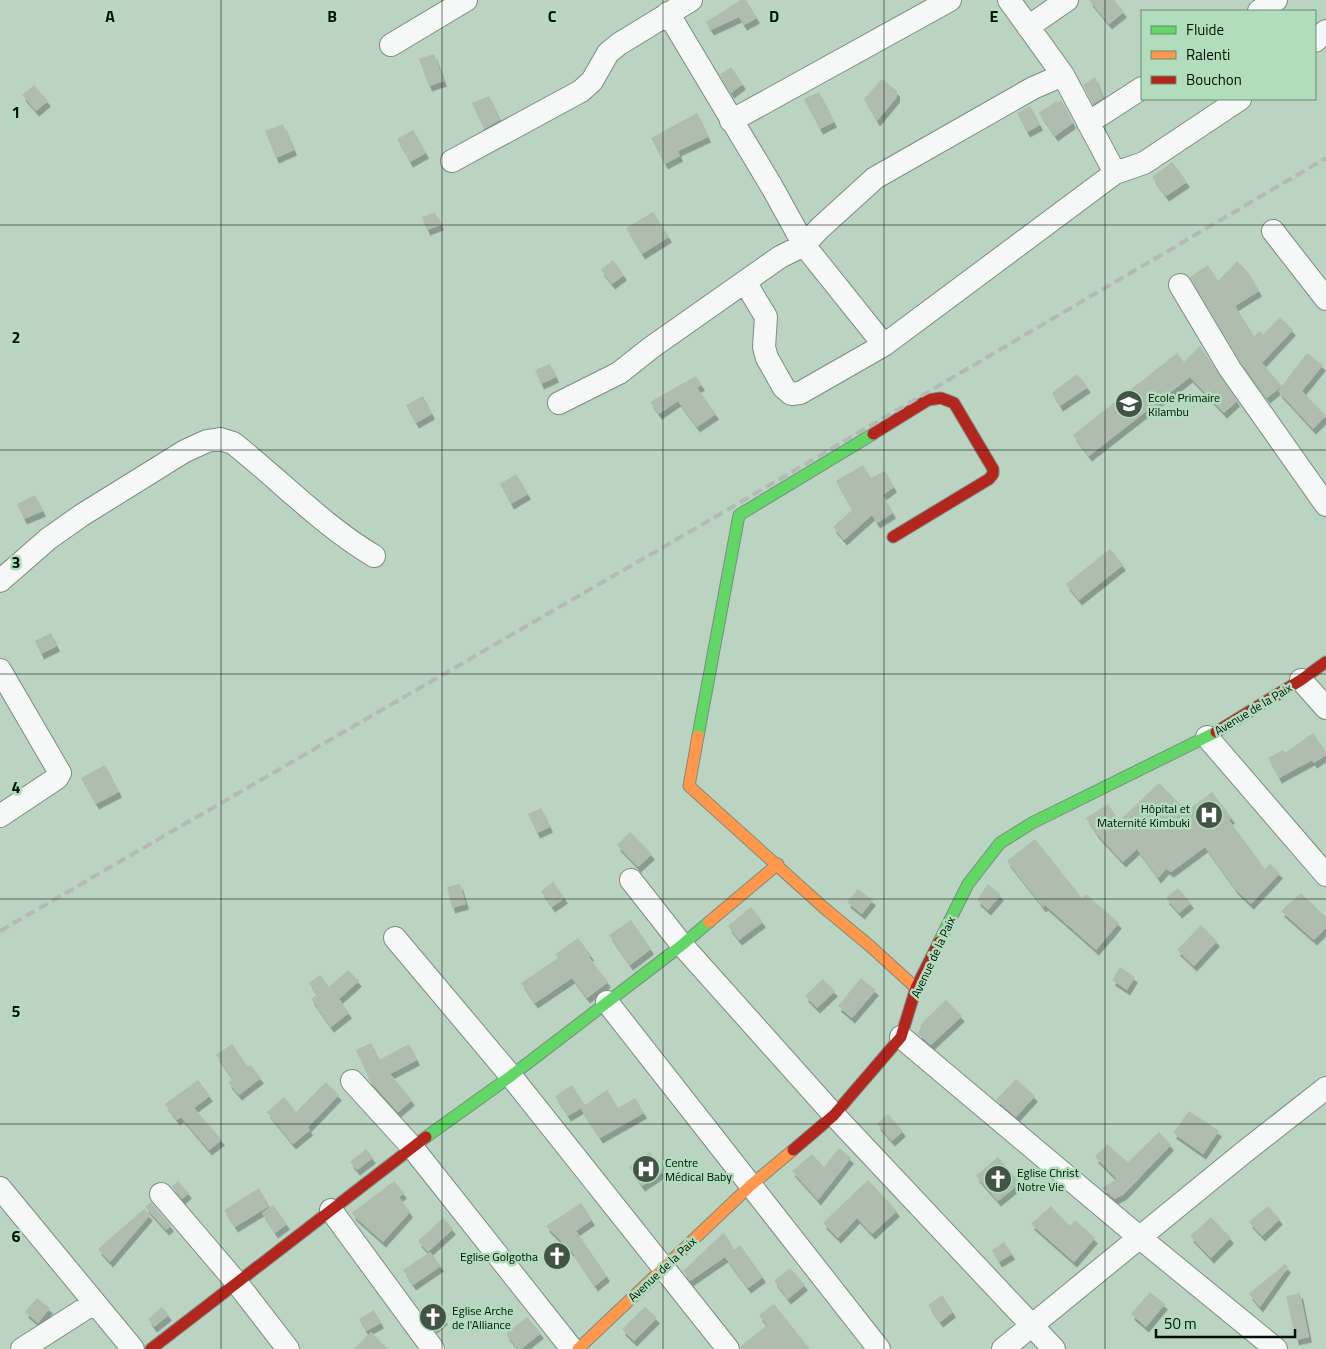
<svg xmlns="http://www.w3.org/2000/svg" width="1326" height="1349" font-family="'Titillium Web',sans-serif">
	<defs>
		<filter id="shadow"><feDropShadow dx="3" dy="5.5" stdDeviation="0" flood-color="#0004"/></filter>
	</defs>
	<rect width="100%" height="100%" fill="#bbd3c1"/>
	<path fill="#aebdae" filter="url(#shadow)" d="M741 0H746L757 18 744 25 739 17 711 30 706 22Z
		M1089 0H1114L1124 12 1109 24Z
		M434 54 444 81 429 86 419 59Z
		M731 67 743 84 731 93 720 75Z
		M1095 77 1103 98 1093 104 1083 85Z
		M882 79 897 91V97L877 121 864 99Z
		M34 85 48 101 36 111 22 95Z
		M819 92 834 122 820 129 804 99Z
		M489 96 500 120 484 129 472 103Z
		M1061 100 1073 123 1055 136 1039 113 1056 101 1057 103Z
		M1030 106 1040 125 1027 132 1017 113Z
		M697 113 708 137 678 151 680 156 665 164 651 138Z
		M283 124 294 150 276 158 265 131Z
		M413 130 426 153 410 162 397 139Z
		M1172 162 1187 182 1166 196 1152 177Z
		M435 212 441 225 427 230 422 217Z
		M653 212 669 237 642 254 626 228Z
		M613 260 624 275 612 284 601 270Z
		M1237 261 1248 272 1259 291 1235 306 1254 336 1260 331 1263 335 1280 317 1293 330 1262 363 1282 386 1267 398 1241 362 1190 277 1208 265 1218 281Z
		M1200 346 1237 401 1224 413 1190 377 1089 456 1073 435 1177 353 1184 362Z
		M1307 353 1323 365 1302 391 1326 416 1313 429 1278 391Z
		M550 364 556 377 541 384 535 370Z
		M1077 374 1088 387 1060 406 1052 393Z
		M696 376 702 385 697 388 716 414 697 427 678 401 659 414 650 402Z
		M423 396 432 414 416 423 406 405Z
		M863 465 871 478 885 471 894 487 883 495 893 513 877 523 872 515 844 540 833 527 852 510 836 481Z
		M516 474 528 494 511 504 500 484Z
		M35 495 43 511 24 519 17 504Z
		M1110 549 1123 565 1079 600 1066 584Z
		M51 633 57 646 41 654 35 641Z
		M1313 733 1326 752V755L1314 763 1312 760 1279 778 1268 758 1283 750 1285 753Z
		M105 765 119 792 96 804 81 778Z
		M1159 783 1187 811 1212 792 1232 818 1229 820 1265 869 1270 864 1280 873 1251 904 1236 890 1205 847 1171 872 1166 869 1158 878 1137 849 1123 862 1096 833 1086 818 1108 804 1119 821Z
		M541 808 550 827 537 833 528 814Z
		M630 832 652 854 638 867 617 845Z
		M1035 839 1082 898 1086 894 1119 923 1096 950 1045 905 1043 907 1007 861Z
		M553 882 565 898 552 907 541 891Z
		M460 884 466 904 452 908 447 887Z
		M988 884 1001 895 988 910 977 900Z
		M1178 888 1191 903 1179 913 1166 898Z
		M858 889 873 900 862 914 847 902Z
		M1301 893 1326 917V928L1314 940 1281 911Z
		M751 907 763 922 739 940 728 926Z
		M631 920 651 949 630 965 609 935Z
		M1201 925 1217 941 1194 966 1177 950Z
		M578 938 591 955 589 957 608 982 587 998 572 978 535 1003 521 983 558 958 556 954Z
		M1120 967 1135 977 1127 990 1112 980Z
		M348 970 359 981 339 999 349 1013 331 1027 311 999 317 995 309 983 320 975 329 987Z
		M861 978 876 990 852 1018 838 1006Z
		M823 979 835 991 817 1008 805 996Z
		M946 1000 962 1016 931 1045 918 1034 922 1023Z
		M371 1043 379 1060 409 1044 417 1060 390 1074 412 1100 398 1112 368 1079 369 1078 356 1050Z
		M232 1044 248 1067 250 1065 261 1078 239 1095 228 1082 233 1079 216 1055Z
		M1016 1079 1035 1096 1016 1117 996 1100Z
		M198 1080 210 1096 194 1108 222 1140 209 1150 181 1117 177 1120 165 1104Z
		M326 1082 339 1095 308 1127 310 1130 293 1144 267 1112 284 1097 296 1112Z
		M572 1085 585 1105 607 1090 618 1108 635 1098 644 1113 600 1138 581 1109 583 1107 568 1116 555 1096Z
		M1189 1111 1219 1131 1203 1154 1173 1133Z
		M888 1114 903 1131 892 1141 877 1124Z
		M1159 1132 1171 1145 1124 1194 1115 1199 1102 1188 1117 1179 1095 1157 1107 1144 1128 1162Z
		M839 1148 851 1158 818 1200 792 1171 812 1154 824 1167Z
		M366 1149 373 1158 357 1170 350 1162Z
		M650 1152 663 1172 642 1186 629 1167Z
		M998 1157 1020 1183 998 1201 976 1176Z
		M868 1180 897 1211 872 1234 857 1218 838 1238 823 1223Z
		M178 1181 189 1193 182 1199 172 1186Z
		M394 1181 404 1193 399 1197 410 1212 383 1242 354 1216 352 1213Z
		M259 1188 269 1206 235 1227 224 1210Z
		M151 1202 171 1226 166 1230 145 1207Z
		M581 1203 592 1220 576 1231 607 1276 595 1286 572 1252 546 1226Z
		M273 1205 287 1224 275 1233 262 1213Z
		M1051 1206 1070 1226 1075 1220 1095 1238 1074 1262 1031 1224Z
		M1268 1206 1280 1219 1262 1236 1249 1222Z
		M144 1209 150 1215 110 1262 98 1249Z
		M1211 1217 1231 1238 1211 1258 1190 1236Z
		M443 1218 453 1229 428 1252 418 1241Z
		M724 1232 734 1250 740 1245 763 1277 748 1288 725 1257 690 1281 683 1271Z
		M1004 1242 1012 1254 999 1262 992 1250Z
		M430 1252 441 1266 413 1285 403 1270Z
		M1285 1264 1288 1267 1260 1307 1249 1294Z
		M790 1268 805 1285 788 1299 774 1281Z
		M1150 1292 1165 1304 1146 1327 1131 1314Z
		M1300 1293 1309 1337 1296 1340 1286 1296Z
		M942 1295 953 1312 940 1322 928 1305Z
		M37 1298 50 1308 38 1323 25 1312Z
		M774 1304 810 1349H741V1346L767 1325 759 1315Z
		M435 1305 445 1319 434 1328 423 1313Z
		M162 1307 169 1315 154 1327 148 1319Z
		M645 1307 657 1318 634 1341 622 1329Z
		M374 1310 381 1323 366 1331 359 1319Z
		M527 1317 541 1333 521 1349H518L506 1334Z
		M371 1332 388 1349H354Z"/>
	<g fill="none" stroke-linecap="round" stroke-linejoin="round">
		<g stroke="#7b8d80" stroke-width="24">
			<path id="street" d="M1009 0 1063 75 1115 173
				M1259 11 1276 0
				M668 13 772 187 804 245 884 345
				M1028 27 1067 0
				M1315 41 1326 31
				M391 45 466 0
				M731 121 950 0
				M1088 123 1142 88
				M452 161 581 91 592 81 608 53 619 44 691 0
				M1273 231 1326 299
				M745 282 766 317 764 347 767 358 784 388 791 394 800 393 884 345 1115 173 1144 163 1240 99
				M1180 285 1230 369 1326 505
				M559 403 619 373 652 347 780 257 804 245 820 228 875 178 1033 88 1063 75
				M0 581 48 539 82 515 185 451 207 441 220 439 233 443C280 480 322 525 374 556
				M0 670 60 773 57 778 0 816
				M1301 680 1326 708
				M1207 737 1326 875
				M631 880 682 945 834 1115 1054 1349
				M395 938 511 1076 728 1349
				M607 1002 879 1349
				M901 1037 1139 1237 1276 1349
				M352 1081 412 1147 572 1349
				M0 1188 133 1349
				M161 1194 237 1283 288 1349
				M331 1210 433 1349
				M22 1349 94 1303
				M1003 1349 1243 1153 1326 1088"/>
		</g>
		<g stroke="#7b8d80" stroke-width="13">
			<path id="fast" d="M698 736 739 515 873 434
				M939 942 968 884 1000 843 1032 823 1216 732
				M426 1137 511 1076 682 945 709 922"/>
		</g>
		<g stroke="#7b8d80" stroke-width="13">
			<path id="slow" d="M698 736 689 786 823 907 870 946 916 988
				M709 922 778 864
				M578 1349 750 1186 793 1150"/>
		</g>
		<g stroke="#7b8d80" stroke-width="13">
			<path id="jam" d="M873 434 928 400 941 398 954 403 993 469V474L989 479 893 537
				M1216 732 1301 680 1326 662
				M793 1150 834 1115 901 1037 916 988 939 942
				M151 1349 426 1137"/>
		</g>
		<use href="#street" stroke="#f5f8f6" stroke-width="22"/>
		<use href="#fast" stroke="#63d668" stroke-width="11"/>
		<use href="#slow" stroke="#ff974d" stroke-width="11"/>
		<use href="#jam" stroke="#b3261e" stroke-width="11"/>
		<path stroke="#b3bab5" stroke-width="4" stroke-dasharray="10 5" stroke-linecap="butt" d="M0 931 734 506 1326 158"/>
	</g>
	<path fill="none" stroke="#021006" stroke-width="1" stroke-opacity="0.55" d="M221 0V1349M442 0V1349M663 0V1349M884 0V1349M1105 0V1349M0 225H1326M0 450H1326M0 674H1326M0 899H1326M0 1124H1326"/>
	<defs>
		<g id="school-disc" transform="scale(1.4375)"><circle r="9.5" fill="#435447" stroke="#b1ddbc"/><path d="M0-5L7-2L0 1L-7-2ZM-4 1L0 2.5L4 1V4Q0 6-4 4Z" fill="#fff"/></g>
		<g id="hospital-disc" transform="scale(1.4375)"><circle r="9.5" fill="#435447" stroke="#b1ddbc"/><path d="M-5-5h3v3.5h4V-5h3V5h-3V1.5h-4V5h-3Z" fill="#fff"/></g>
		<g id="church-disc" transform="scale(1.4375)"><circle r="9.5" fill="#435447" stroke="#b1ddbc"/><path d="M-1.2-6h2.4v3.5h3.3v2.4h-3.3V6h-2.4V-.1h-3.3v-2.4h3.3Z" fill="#fff"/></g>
	</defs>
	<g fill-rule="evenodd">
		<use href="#school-disc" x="1129" y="404"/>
		<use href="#hospital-disc" x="1209" y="815"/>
		<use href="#hospital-disc" x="646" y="1169"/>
		<use href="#church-disc" x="998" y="1179"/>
		<use href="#church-disc" x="557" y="1256"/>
		<use href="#church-disc" x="433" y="1317"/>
	</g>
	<g text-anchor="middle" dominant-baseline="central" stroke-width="5" stroke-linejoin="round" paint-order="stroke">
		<g font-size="12" fill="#021006" stroke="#b1ddbc" text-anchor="start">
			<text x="1148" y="397">Ecole Primaire<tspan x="1148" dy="14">Kilambu</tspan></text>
			<text x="1190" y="808" text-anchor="end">Hôpital et<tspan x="1190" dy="14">Maternité Kimbuki</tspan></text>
			<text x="665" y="1162">Centre<tspan x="665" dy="14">Médical Baby</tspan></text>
			<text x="1017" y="1172">Eglise Christ<tspan x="1017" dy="14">Notre Vie</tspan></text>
			<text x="538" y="1256" text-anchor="end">Eglise Golgotha</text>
			<text x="452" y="1310">Eglise Arche<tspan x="452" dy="14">de l'Alliance</tspan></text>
		</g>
		<g font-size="12" fill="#021006" stroke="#b1ddbc">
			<text transform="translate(1253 709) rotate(-31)">Avenue de la Paix</text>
			<text transform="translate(933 957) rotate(-65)">Avenue de la Paix</text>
			<text transform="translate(662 1269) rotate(-43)">Avenue de la Paix</text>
		</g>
	</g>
	<g font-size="16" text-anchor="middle" font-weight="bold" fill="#021006" stroke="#b1ddbc" stroke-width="5" stroke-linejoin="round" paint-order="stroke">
		<text x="110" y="22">A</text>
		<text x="332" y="22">B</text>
		<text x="552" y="22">C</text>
		<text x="774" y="22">D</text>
		<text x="994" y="22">E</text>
		<text x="16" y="118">1</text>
		<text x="16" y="343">2</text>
		<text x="16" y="568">3</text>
		<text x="16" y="793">4</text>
		<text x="16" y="1017">5</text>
		<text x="16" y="1242">6</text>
	</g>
	<rect x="1141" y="10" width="175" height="90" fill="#b1ddbc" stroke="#6b8b73"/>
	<rect x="1151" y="26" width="25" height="8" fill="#63d668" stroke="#6b8b73"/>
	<text x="1186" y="35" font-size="15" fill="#021006">Fluide</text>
	<rect x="1151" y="51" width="25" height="8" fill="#ff974d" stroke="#6b8b73"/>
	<text x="1186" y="60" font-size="15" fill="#021006">Ralenti</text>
	<rect x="1151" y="76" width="25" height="8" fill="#b3261e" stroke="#6b8b73"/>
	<text x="1186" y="85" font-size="15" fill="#021006">Bouchon</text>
	<path d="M1156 1329v8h139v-8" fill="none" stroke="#021006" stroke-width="2.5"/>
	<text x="1164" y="1329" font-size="15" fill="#021006" stroke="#b1ddbc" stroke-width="4" paint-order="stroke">50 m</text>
</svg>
